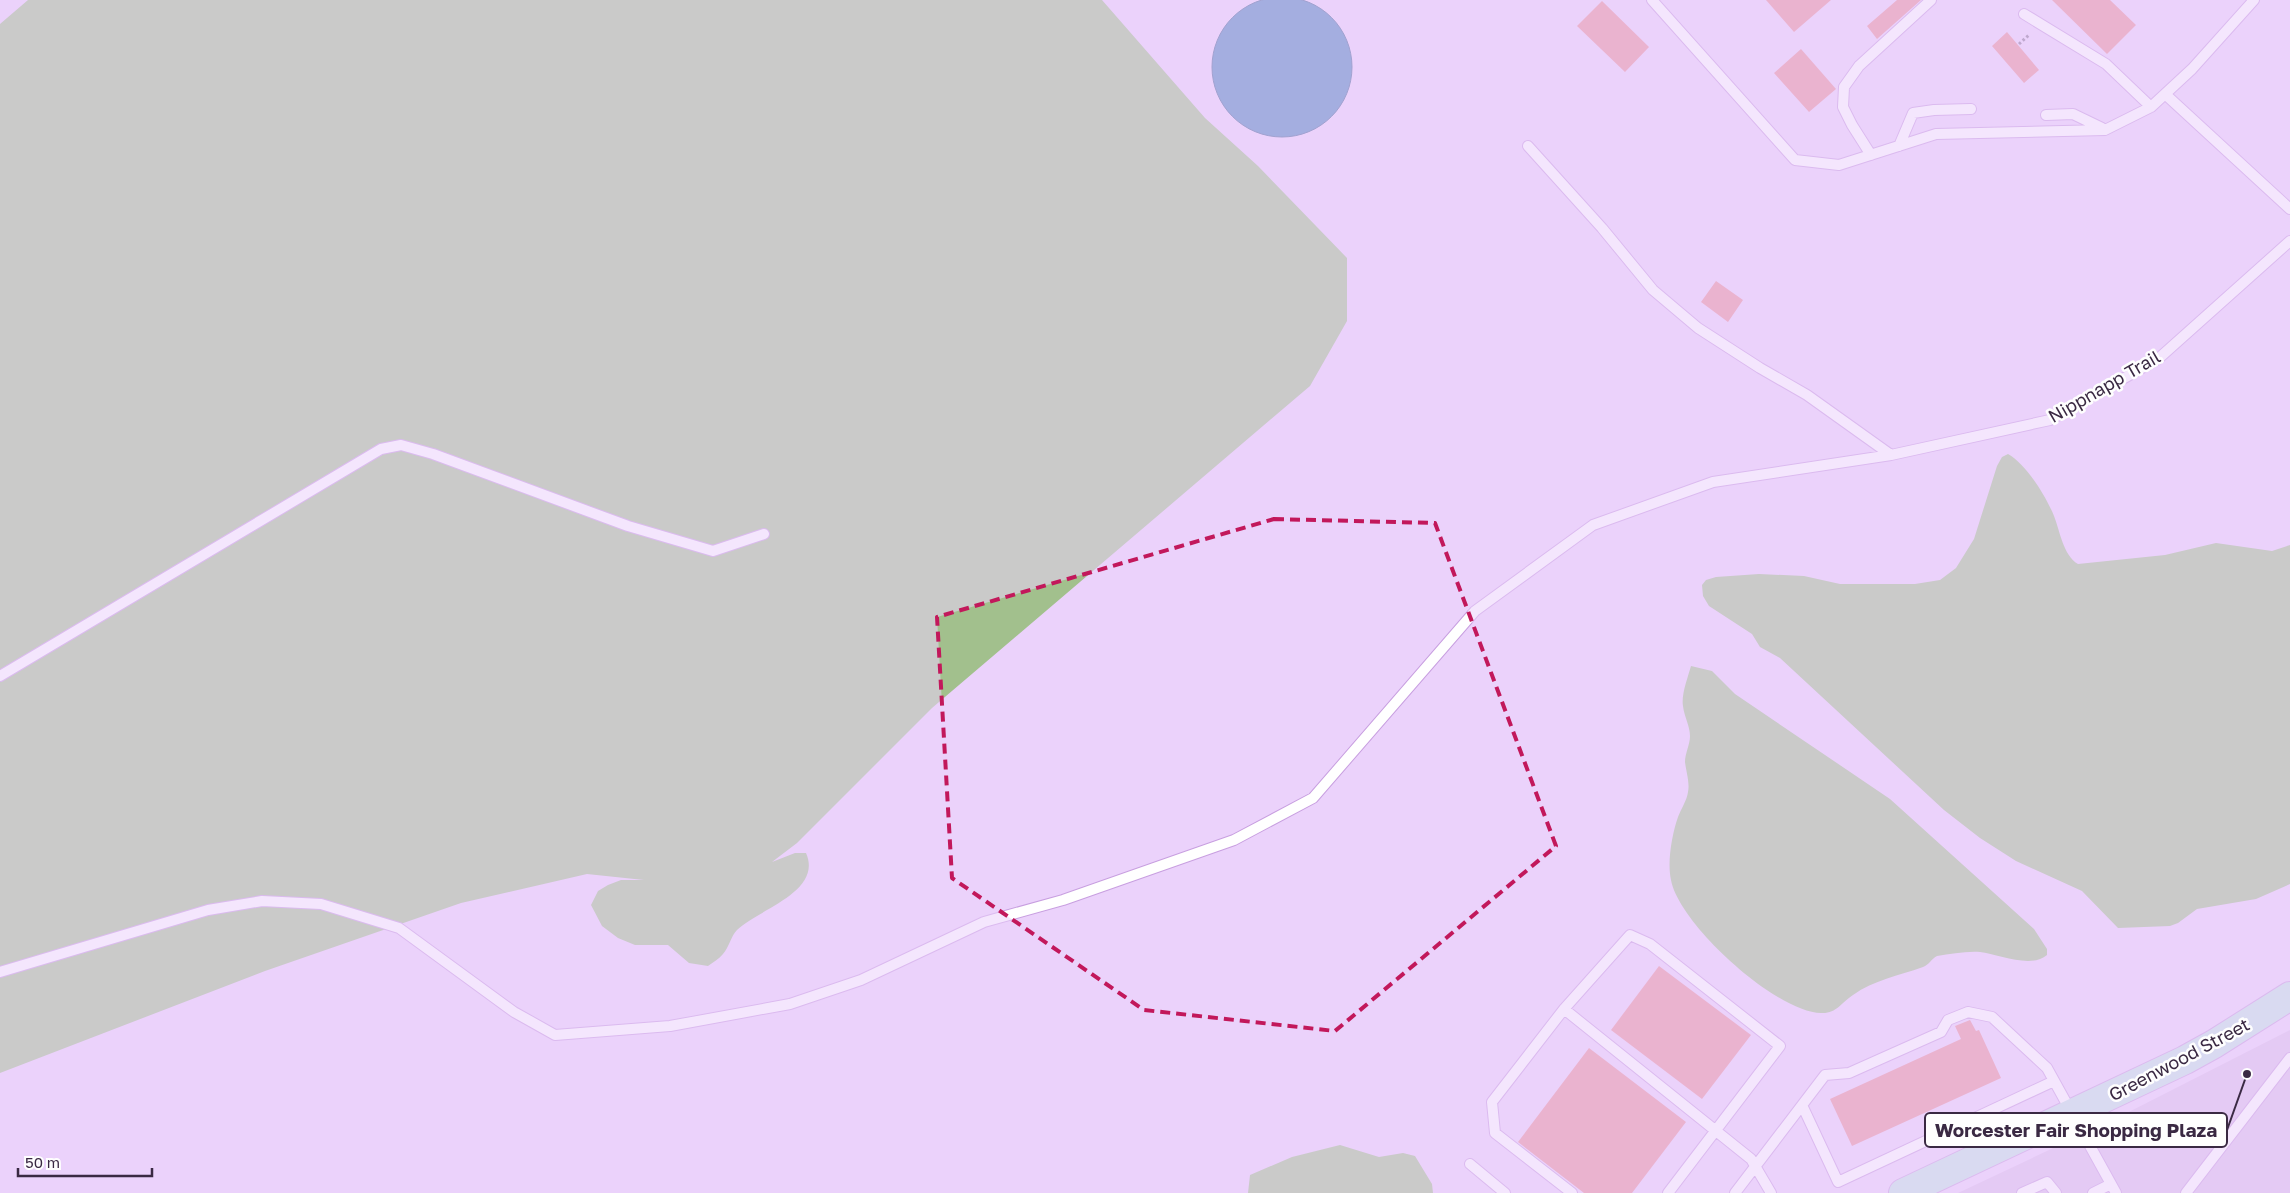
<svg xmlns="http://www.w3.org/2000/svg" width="2290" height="1193" font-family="'Golos Text',sans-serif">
	<rect width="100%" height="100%" fill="#ebd2fb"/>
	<path fill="#dcc0eb" d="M2290 1030V1193H1958L2117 1118Z"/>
	<path fill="#a2c08d" d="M28 0H1102L1205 118 1258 166 1347 258V321L1310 386 932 708 797 843 772 862 795 853H806C823 892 759 909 737 930 731 936 729 947 723 954 719 959 713 962 708 966L689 963 668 945H635L618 938 602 926 591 905 598 891 608 885 621 880H644L587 874 461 903 265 971 0 1073V24Z
		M2008 454C2026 464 2046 496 2054 516 2060 531 2063 555 2078 564L2165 555 2216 543 2272 551 2290 545V884L2256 899 2197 909 2178 923 2170 926 2118 928 2082 891 2016 861 1980 838 1944 810 1780 658 1760 647 1752 634 1709 606 1703 596 1702 585 1706 580 1716 577 1759 574 1804 576 1840 584H1915L1940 580 1956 568 1974 539 1997 466 2002 457Z
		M1691 666 1712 671 1735 694 1890 799 2034 929 2047 949V955C2031 969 1998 954 1980 952 1966 951 1951 954 1937 956 1931 959 1929 965 1923 967 1898 976 1874 980 1853 995 1841 1003 1836 1014 1821 1013 1776 1012 1679 924 1671 880 1667 862 1672 834 1678 817 1681 809 1687 800 1688 792 1690 783 1686 771 1685 762 1685 753 1690 745 1690 736 1690 726 1684 716 1683 706 1681 695 1688 677 1691 666Z
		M1340 1145 1379 1157 1403 1153 1415 1156 1432 1184 1433 1193H1248L1250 1175 1292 1157Z"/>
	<path fill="#4e83bf" stroke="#48689a" d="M1212 67a70 70 0 1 1 140 0a70 70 0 1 1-140 0Z"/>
	<path fill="#e98f9a" d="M1766 0H1831L1794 32Z
		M1897 0H1921L1877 39 1867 26Z
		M2052 0H2110L2136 25 2107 54Z
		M1602 1 1649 47 1625 72 1577 26Z
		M2007 32 2039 70 2024 83 1992 46Z
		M1801 49 1836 89 1809 112 1774 73Z
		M1716 281 1743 300 1728 322 1701 302Z
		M1659 966 1751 1035 1702 1099 1611 1030Z
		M1970 1020 1976 1031 1979 1030 2001 1078 1852 1146 1830 1099 1961 1039 1955 1026Z
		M1589 1048 1686 1122 1632 1193H1584L1518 1142Z"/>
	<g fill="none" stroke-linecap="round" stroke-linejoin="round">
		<g stroke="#c89fe0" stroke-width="12">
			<path id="lane" d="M1652 0 1795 160 1839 165 1936 134 2105 130 2151 107 2165 94
				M2254 0 2192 69 2165 94 2290 209
				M2024 14 2106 64 2151 107
				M2046 115 2073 114 2102 128
				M1528 146 1602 228 1653 290 1698 328 1760 368 1807 395 1891 455 2050 420 2158 359 2290 241
				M1899 146 1913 113 1934 110 1971 109
				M1871 155 1852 125 1843 107 1844 87 1859 66 1931 0
				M0 676 381 449 401 445 433 454 628 526 713 551 764 534
				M0 972 208 910 262 901 321 904 399 928 514 1012 555 1035 670 1026 790 1004 861 980 984 922 1063 900 1234 840 1313 798 1475 611 1593 525 1713 482 1891 455
				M1564 1009 1751 1159 1771 1193
				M1802 1105 1838 1182 2054 1081
				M1470 1164 1505 1193
				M1572 1193 1495 1133 1492 1102 1564 1009 1630 935 1650 944 1780 1046 1668 1193
				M1735 1193 1825 1075 1849 1073 1941 1032 1948 1020 1968 1012 1992 1017 2047 1068 2116 1193
				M2022 1193 2047 1182 2056 1193
				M2093 1193 2111 1184
				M2186 1193 2290 1058"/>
		</g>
		<g stroke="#c89fe0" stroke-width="30">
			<path id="secondary" d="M1903 1193 2185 1060 2214 1044 2290 996"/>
		</g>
		<path stroke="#8a7697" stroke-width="3" stroke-dasharray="2.5 2.5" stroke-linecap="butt" d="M2019 44 2030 34"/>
		<use href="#lane" stroke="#fff" stroke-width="10"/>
		<use href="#secondary" stroke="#c4e5e5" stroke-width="28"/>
	</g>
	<path d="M0 0H2290V1193H0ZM1274 519 1435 523 1556 846 1335 1031 1144 1010 952 878 937 617Z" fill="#ebd2fb" fill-opacity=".55" fill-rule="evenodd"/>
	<path fill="none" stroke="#c2185b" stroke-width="4" stroke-dasharray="10 6" stroke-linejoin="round" d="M1274 519 1435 523 1556 846 1335 1031 1144 1010 952 878 937 617Z"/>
	<g text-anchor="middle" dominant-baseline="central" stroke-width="5" stroke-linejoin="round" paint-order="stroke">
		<g font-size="18" fill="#3a2943" stroke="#fefefe">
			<text transform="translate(2104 386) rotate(-30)">Nippnapp Trail</text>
			<text transform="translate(2179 1059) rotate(-28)">Greenwood Street</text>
		</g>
	</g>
	<path fill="none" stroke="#3a2943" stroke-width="2" d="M2247 1074L2227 1130"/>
	<circle fill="#3a2943" stroke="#fefefe" stroke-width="2" cx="2247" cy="1074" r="5"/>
	<rect fill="#fefefe" stroke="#3a2943" stroke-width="2" x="1925" y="1113" width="302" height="34" rx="5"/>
	<g font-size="19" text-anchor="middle" font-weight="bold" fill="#3a2943">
		<text x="2076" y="1137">Worcester Fair Shopping Plaza</text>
	</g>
	<path d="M18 1168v8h134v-8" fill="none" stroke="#3a2943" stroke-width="2.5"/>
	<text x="25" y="1168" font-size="15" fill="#3a2943" stroke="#fefefe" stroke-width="4" paint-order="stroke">50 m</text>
</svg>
